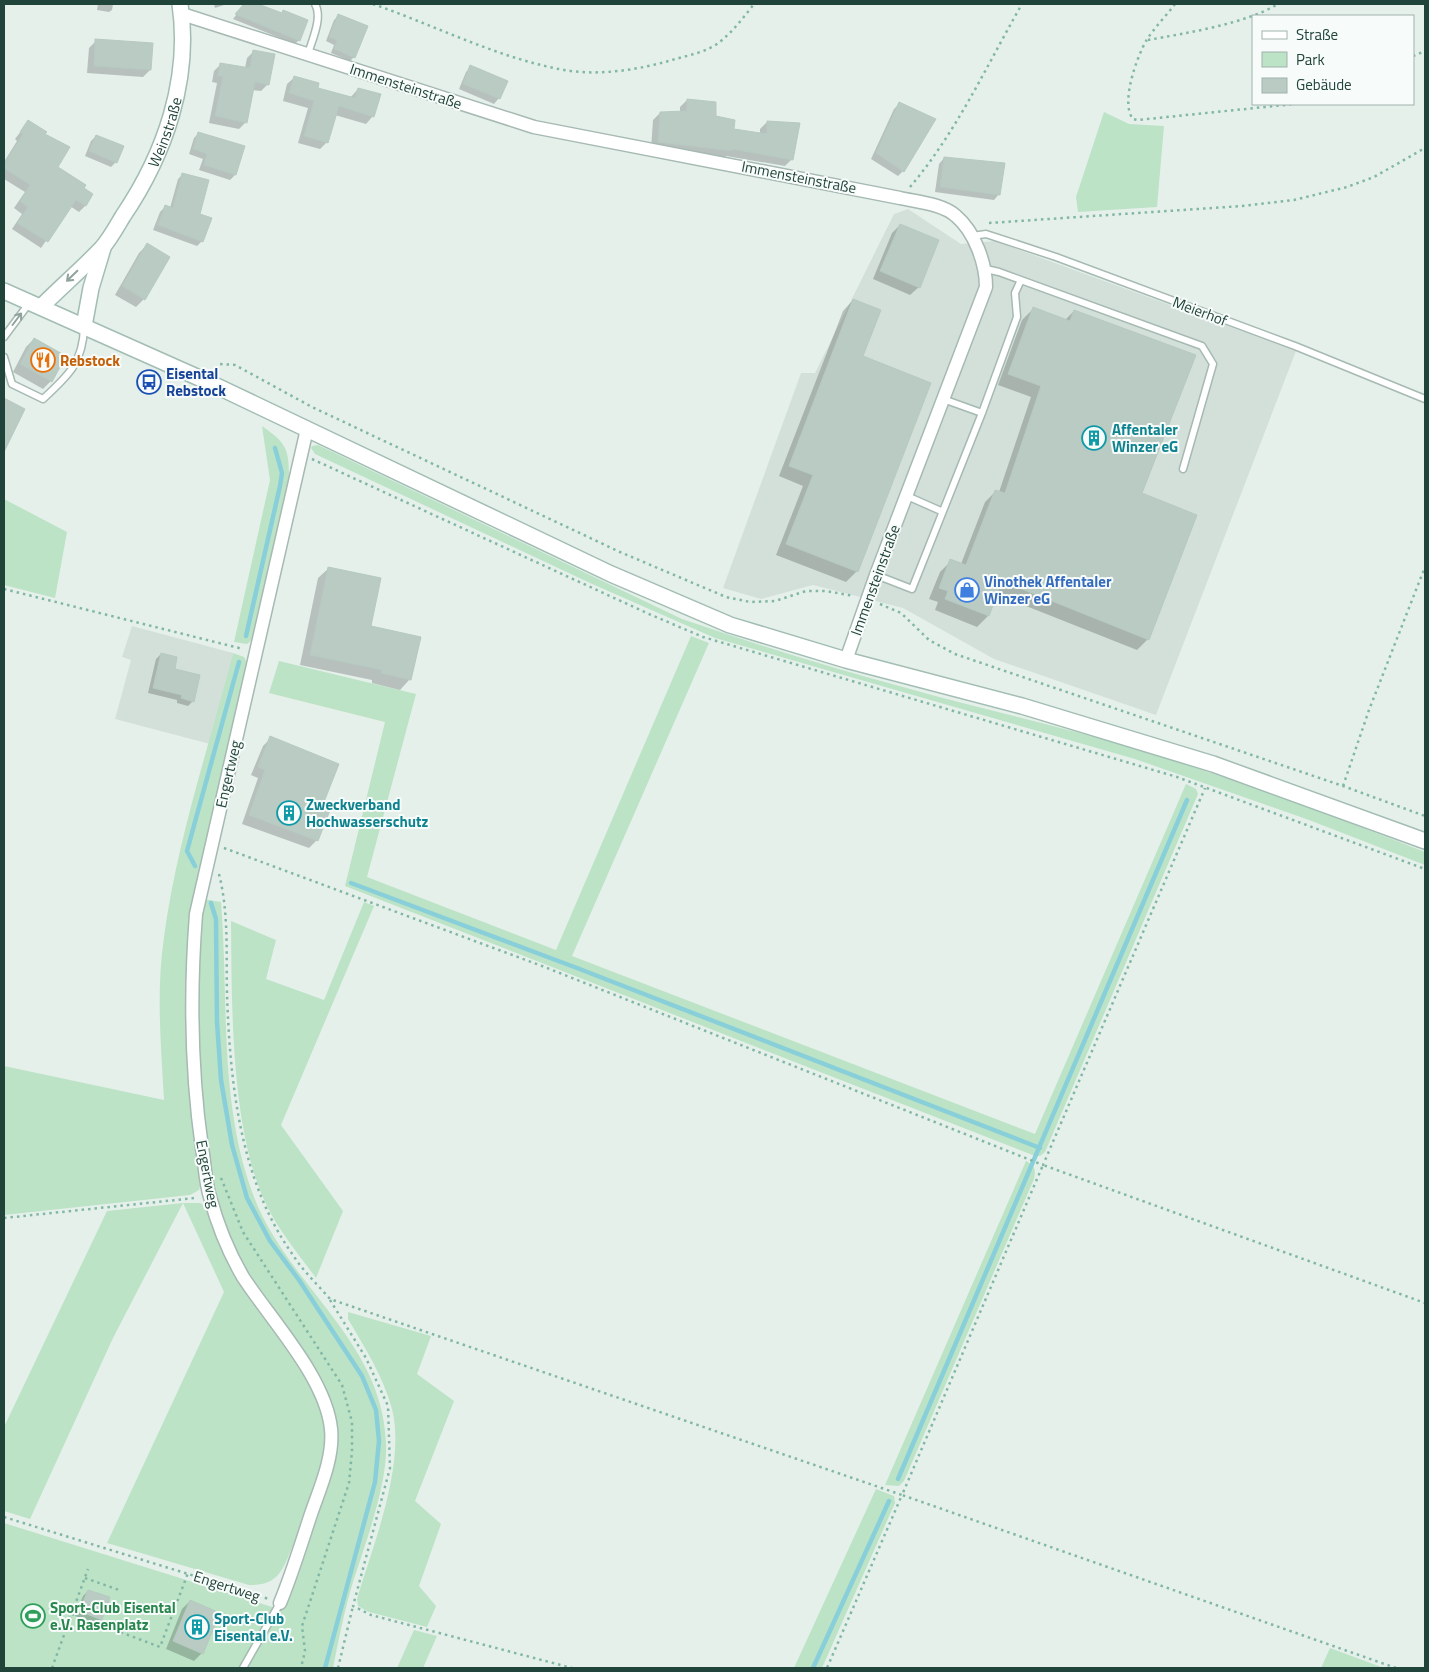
<svg xmlns="http://www.w3.org/2000/svg" width="1429" height="1672" font-family="'Titillium Web',sans-serif">
	<rect width="100%" height="100%" fill="#e5f0eb"/>
	<path fill="#d3e0da" d="M908 209 961 244 995 241 1296 351 1156 715 994 659 903 608 813 585 761 599 723 588 801 373H815L894 214Z
		M132 626 233 653 210 744 115 719 131 660 122 657Z"/>
	<path fill="#bce3c6" d="M1104 112 1129 124 1164 126 1157 207 1078 212 1076 197Z
		M262 426C286 443 289 448 289 477L255 637 247 644 234 642 270 480Z
		M318 445 682 619C755 644 828 667 903 687 977 708 1052 724 1126 746 1227 776 1327 814 1425 852V865L1309 820 1135 759 715 638 590 583 315 454 311 448 312 446Z
		M4 499 67 532 55 598 4 585Z
		M691 636 709 643 572 956 1035 1134 1186 784 1196 789 1198 794 1045 1152 1040 1156H1035L345 886 385 722 269 693 279 661 416 694 367 877 556 950Z
		M233 653 244 657 248 665 196 888 201 1183 199 1190 190 1195 4 1215V1066L164 1100C161 1045 156 991 164 937 177 840 209 747 233 653Z
		M203 899 221 902C229 1000 218 1102 254 1197 288 1286 382 1340 386 1442 388 1488 363 1548 350 1592 343 1617 338 1643 333 1668H4V1523L282 1610 307 1542 335 1426 329 1397 318 1375C291 1336 258 1296 236 1253 189 1162 194 1000 203 899Z
		M364 902 374 906 281 1125 343 1211 316 1278C299 1255 279 1231 267 1206 230 1130 232 1005 231 921L276 940 266 979 324 1000Z
		M1026 1161C1035 1166 1036 1169 1034 1179L904 1481 899 1486 885 1485Z
		M183 1203H200L209 1208C219 1232 227 1259 239 1282 249 1300 264 1317 276 1334 290 1354 306 1373 316 1394 338 1443 314 1495 295 1540 284 1566 281 1586 249 1585L107 1543 224 1292 183 1203 113 1338 30 1519 4 1511V1427L107 1211Z
		M348 1312 431 1336 417 1374 454 1401 415 1501 441 1524 419 1586 436 1606 427 1627 369 1612 358 1606 357 1599C373 1545 406 1465 392 1409 383 1376 365 1348 348 1319Z
		M876 1489 894 1496 895 1503 822 1668H794Z
		M414 1630 437 1636 423 1668H397Z
		M1330 1648 1384 1668H1321Z"/>
	<path fill="#0003" d="M98 4H113L112 10 109 12 97 10Z
		M214 4H227L215 8Z
		M245 4H255L281 14 283 12 299 40 295 44 233 19Z
		M339 15 354 57 350 61 331 53 334 45 326 41 334 20Z
		M96 41 150 70 143 77 87 73 89 48Z
		M254 51 268 84 261 91 252 90 246 122 239 129 209 123 217 83 212 82 214 71 221 64 245 68 247 58Z
		M471 67 499 98 494 104 459 89 466 72Z
		M295 77 317 89 350 98 358 89 373 116 366 124 335 115 327 142 320 149 298 143 308 108 283 101 287 84Z
		M687 100 733 130 760 134V129L767 122 792 159 785 166 726 156 724 158 651 149 653 120 660 113 680 112V107Z
		M899 104 903 171 898 176 871 159 894 109Z
		M28 122 57 168 91 194 85 206 79 212 70 206 41 248 12 229 22 214 14 208 25 192 4 179V162L17 141 15 139Z
		M199 133 243 147 235 175 230 180 199 170 203 159 189 154 194 138Z
		M96 136 116 162 111 167 85 156 91 141Z
		M944 158 999 194 994 200 935 192 939 164Z
		M183 174 199 215 202 241 197 246 153 230 160 212 165 207 170 208 178 179Z
		M900 225 919 287 910 295 873 279 892 233Z
		M147 245 144 299 136 307 115 295 139 253Z
		M853 300 861 357 929 383 857 571 846 582 776 555 803 486 779 476 843 311Z
		M1033 309 1065 320 1074 311 1140 494 1148 639 1137 650 996 594 988 616 977 627 935 610 938 602 929 599 940 572 951 561 961 564 985 502 996 491 999 492 1031 397 998 385 1022 320Z
		M34 339 51 381 43 389 13 372 26 347Z
		M329 568 410 679 400 690 372 683V680L300 665 318 578Z
		M161 654 193 701 188 706 177 703V700L148 693 156 659Z
		M271 738 321 808 317 840 309 848 242 824 258 778 251 775 263 746Z
		M88 1591 101 1619 95 1624 75 1616 83 1596Z
		M190 1601 202 1653 194 1661 166 1649 182 1609Z"/>
	<g fill="none" stroke-linecap="round" stroke-linejoin="round">
		<path stroke="#88cfda" stroke-width="4.5" d="M246 636 280 486 282 473 275 448
			M195 866 187 851 239 662
			M351 883 577 968 1040 1148
			M211 903 216 919 217 1022 221 1080 232 1145 247 1198 270 1241 299 1280 362 1376 376 1410 379 1441 375 1482 325 1668
			M898 1479 1187 800
			M813 1668 889 1501"/>
	</g>
	<path fill="#bacbc4" stroke="#b6cac2" d="M244 4H258L282 13 283 10 308 20 300 41 235 14Z
		M338 14 368 26 355 58 334 49 337 40 329 37Z
		M95 39 153 43 151 70 94 66Z
		M253 50 275 54 269 85 255 82 247 123 215 116 223 76H218L220 63 250 68Z
		M470 65 508 81 500 99 463 84Z
		M294 76 319 83 318 88 355 98 358 88 381 94 374 117 339 106 328 143 304 136 314 101 289 93Z
		M687 99 716 102V116L735 120 734 129 767 134V121L800 123 793 160 732 149V151L658 142 660 112 687 111Z
		M899 102 936 119 904 172 876 153Z
		M28 120 47 132 45 134 70 147 58 167 86 185 84 188 93 194 86 206 76 200 48 242 17 223 28 207 20 201 30 185 4 168V164L23 134 20 132Z
		M198 132 245 146 236 175 204 165 207 154 193 149Z
		M96 135 124 146 117 163 89 151Z
		M944 157 1005 163 1000 195 940 187Z
		M182 173 209 180 200 214 212 218 203 242 158 225 165 205 173 208Z
		M900 224 939 240 920 288 880 271Z
		M147 243 170 257 145 300 122 286Z
		M853 299 881 310 863 356 931 383 858 572 786 544 813 475 789 466Z
		M1033 307 1070 321 1074 310 1196 355 1142 493 1197 515 1149 640 1002 581 989 616 945 599 948 591 939 588 950 559 966 565 995 490 1005 493 1041 386 1008 374Z
		M34 338 66 356 52 382 20 364Z
		M4 398 25 409 4 452Z
		M328 567 381 578 371 626 421 637 411 680 381 673 382 670 310 655Z
		M161 653 177 657 175 669 200 675 194 702 181 698 182 695 153 688Z
		M270 736 339 764 322 807 330 810 318 841 249 815 265 770 258 767Z
		M88 1590 110 1597 102 1620 79 1611Z
		M190 1600 220 1613 203 1654 173 1641Z"/>
	<g fill="none" stroke-linecap="round" stroke-linejoin="round">
		<g stroke="#a6b9b2" stroke-width="9">
			<path id="lane" d="M308 54C312 40 323 17 315 4
				M972 236 986 234 1056 257 1295 346 1425 399
				M986 269 999 272 1202 346 1213 364 1183 469
				M4 337 30 302
				M4 357 12 384 43 399C68 376 83 363 84 327
				M943 399 982 413
				M907 496 941 511
				M876 575 912 589 982 413 1017 317 1015 293 1021 280
				M243 1668 280 1603"/>
		</g>
		<g stroke="#a6b9b2" stroke-width="15">
			<path id="street" d="M182 14 534 127 900 198C918 202 943 204 956 216 975 232 986 264 986 287L876 575 846 660
				M280 1603C292 1574 301 1544 311 1514 320 1488 334 1457 331 1429 326 1378 271 1320 243 1277 229 1253 217 1223 210 1197 205 1181 205 1164 202 1148 191 1071 190 991 196 914L307 429"/>
		</g>
		<g stroke="#a2bdb3" stroke-width="18">
			<g id="secondary">
				<path d="M4 291 206 381 611 574 730 625 846 660 1022 706 1213 764 1425 841"/>
				<path id="s1" d="M42 306C62 286 83 268 102 248 110 239 117 226 123 216 165 154 191 79 180 4"/>
				<path d="M84 326 91 288 103 248"/>
			</g>
		</g>
		<path stroke="#82b7a5" stroke-width="2.5" stroke-dasharray="2.5 4" stroke-linecap="butt" d="M373 4C436 26 498 58 564 70 599 76 638 70 672 60 689 55 708 52 721 41 734 30 744 17 754 4
			M1175 4C1166 16 1154 28 1146 41 1137 57 1120 103 1133 119L1138 120 1294 104
			M1148 40C1186 33 1245 24 1278 4
			M1413 56 1425 51
			M910 187C956 133 987 65 1022 4
			M989 223 1242 206 1294 200 1347 187 1374 177 1425 148
			M216 369 220 364 235 365 312 407 620 552 726 597 750 602 775 601 806 591H826L854 596
			M312 459 649 614 703 637 1177 777 1425 869
			M4 589 243 649
			M880 604 901 613 929 640 955 654 1343 786 1425 816
			M1343 786 1369 710 1425 567
			M224 848 542 966 1043 1165 1205 788
			M219 874C229 914 226 953 227 994 230 1083 240 1181 293 1255 303 1271 317 1284 330 1299L902 1495 827 1668
			M221 1178 243 1232 342 1385 352 1422V1451L349 1483 302 1626 305 1651 301 1668
			M4 1218 195 1198
			M330 1300 366 1358 388 1406 390 1468 353 1606 371 1615 572 1668
			M4 1517 269 1599
			M85 1578 119 1590
			M72 1614 160 1647 188 1573
			M52 1668 88 1569
			M338 1668 353 1606
			M1396 1668 902 1495 1043 1165 1425 1303"/>
		<use href="#lane" stroke="#fff" stroke-width="6"/>
		<use href="#street" stroke="#fff" stroke-width="12"/>
		<use href="#secondary" stroke="#fff" stroke-width="15"/>
	</g>
	<defs><path id="oneway-shaft" d="M-6 0H5M1.5-3L5.5 0L1.5 3" fill="none" stroke-width="1.6" stroke-linecap="round" stroke-linejoin="round" transform="scale(1.25)"/></defs>
	<g stroke="#90a29c">
		<use href="#oneway-shaft" transform="translate(72 276) rotate(136)"/>
		<use href="#oneway-shaft" transform="translate(17 319) rotate(-53)"/>
	</g>
	<defs>
		<g id="restaurant-ring" transform="scale(1.25)"><circle r="9.5" fill="#f7fbf9" stroke="#e8710a" stroke-width="1.5"/><path d="M-5-6h1v4h1v-4h1v4h1v-4h1v5L-1.5 .5V6h-2V.5L-5-1ZM5-6V6H3V1.5H1.5Q1.5-4 5-6Z" fill="#e8710a"/></g>
		<g id="bus-ring" transform="scale(1.25)"><circle r="9.5" fill="#f7fbf9" stroke="#1a4fb4" stroke-width="1.5"/><path d="M-5-6H5V4H4V6H2V4H-2V6H-4V4H-5ZM-3.5-4V0h7V-4ZM-3.5 1.2v1.5H-2V1.2ZM2 1.2v1.5H3.5V1.2Z" fill="#1a4fb4"/></g>
		<g id="building-ring" transform="scale(1.25)"><circle r="9.5" fill="#f7fbf9" stroke="#0f9aa8" stroke-width="1.5"/><path d="M-4-6H4V6H1V3H-1V6H-4ZM-2.5-4.3h1.7v1.8h-1.7ZM.8-4.3h1.7v1.8H.8ZM-2.5-1h1.7V.8h-1.7ZM.8-1h1.7V.8H.8Z" fill="#0f9aa8"/></g>
		<g id="shop-ring" transform="scale(1.25)"><circle r="9.5" fill="#f7fbf9" stroke="#3f7fe0" stroke-width="1.5"/><path d="M-5-2.5h2.3a2.7 3.5 0 0 1 5.4 0H5L5.5 6h-11ZM-1.5-2.5h3a1.5 2.3 0 0 0-3 0Z" fill="#3f7fe0"/></g>
		<g id="stadium-ring" transform="scale(1.25)"><circle r="9.5" fill="#f7fbf9" stroke="#2e9e5b" stroke-width="1.5"/><path d="M0-5a6.5 5 0 1 0 0 10a6.5 5 0 1 0 0-10ZM-3.5-1.8h7v3.6h-7Z" fill="#2e9e5b"/></g>
	</defs>
	<g fill-rule="evenodd">
		<use href="#restaurant-ring" x="43" y="360"/>
		<use href="#bus-ring" x="149" y="382"/>
		<use href="#building-ring" x="1094" y="438"/>
		<use href="#shop-ring" x="967" y="590"/>
		<use href="#building-ring" x="289" y="813"/>
		<use href="#stadium-ring" x="33" y="1616"/>
		<use href="#building-ring" x="197" y="1627"/>
	</g>
	<g text-anchor="middle" dominant-baseline="central" stroke-width="4" stroke-linejoin="round" paint-order="stroke">
		<g font-size="15" fill="#21443a" stroke="#f7fbf9">
			<text transform="translate(406 86) rotate(18)">Immensteinstraße</text>
			<text stroke="none"><textPath href="#s1" startOffset="216">Weinstraße</textPath></text>
			<text transform="translate(799 177) rotate(11)">Immensteinstraße</text>
			<text transform="translate(1200 311) rotate(21)">Meierhof</text>
			<text transform="translate(875 580) rotate(-70)">Immensteinstraße</text>
			<text transform="translate(228 774) rotate(-77)">Engertweg</text>
			<text transform="translate(208 1174) rotate(79)">Engertweg</text>
			<text transform="translate(227 1586) rotate(18)">Engertweg</text>
		</g>
		<g font-size="15" font-weight="bold" fill="#c56008" stroke="#f7fbf9" text-anchor="start">
			<text x="60" y="360">Rebstock</text>
		</g>
		<g font-size="15" font-weight="bold" fill="#164399" stroke="#f7fbf9" text-anchor="start">
			<text x="166" y="373">Eisental<tspan x="166" dy="17">Rebstock</tspan></text>
		</g>
		<g font-size="15" font-weight="bold" fill="#0d838f" stroke="#f7fbf9" text-anchor="start">
			<text x="1112" y="429">Affentaler<tspan x="1112" dy="17">Winzer eG</tspan></text>
			<text x="306" y="804">Zweckverband<tspan x="306" dy="17">Hochwasserschutz</tspan></text>
			<text x="214" y="1618">Sport-Club<tspan x="214" dy="17">Eisental e.V.</tspan></text>
		</g>
		<g font-size="15" font-weight="bold" fill="#366cbe" stroke="#f7fbf9" text-anchor="start">
			<text x="984" y="581">Vinothek Affentaler<tspan x="984" dy="17">Winzer eG</tspan></text>
		</g>
		<g font-size="15" font-weight="bold" fill="#27864d" stroke="#f7fbf9" text-anchor="start">
			<text x="50" y="1607">Sport-Club Eisental<tspan x="50" dy="17">e.V. Rasenplatz</tspan></text>
		</g>
	</g>
	<rect width="1429" height="1672" fill="none" stroke="#21443a" stroke-width="10"/>
	<rect x="1252" y="15" width="162" height="90" fill="#f7fbf9" stroke="#a1b2ad"/>
	<rect x="1262" y="31" width="25" height="8" fill="#ffffff" stroke="#a1b2ad"/>
	<text x="1296" y="40" font-size="15" fill="#21443a">Straße</text>
	<rect x="1262" y="52" width="25" height="15" fill="#bce3c6" stroke="#a1b2ad"/>
	<text x="1296" y="65" font-size="15" fill="#21443a">Park</text>
	<rect x="1262" y="78" width="25" height="15" fill="#bacbc4" stroke="#a1b2ad"/>
	<text x="1296" y="90" font-size="15" fill="#21443a">Gebäude</text>
</svg>
